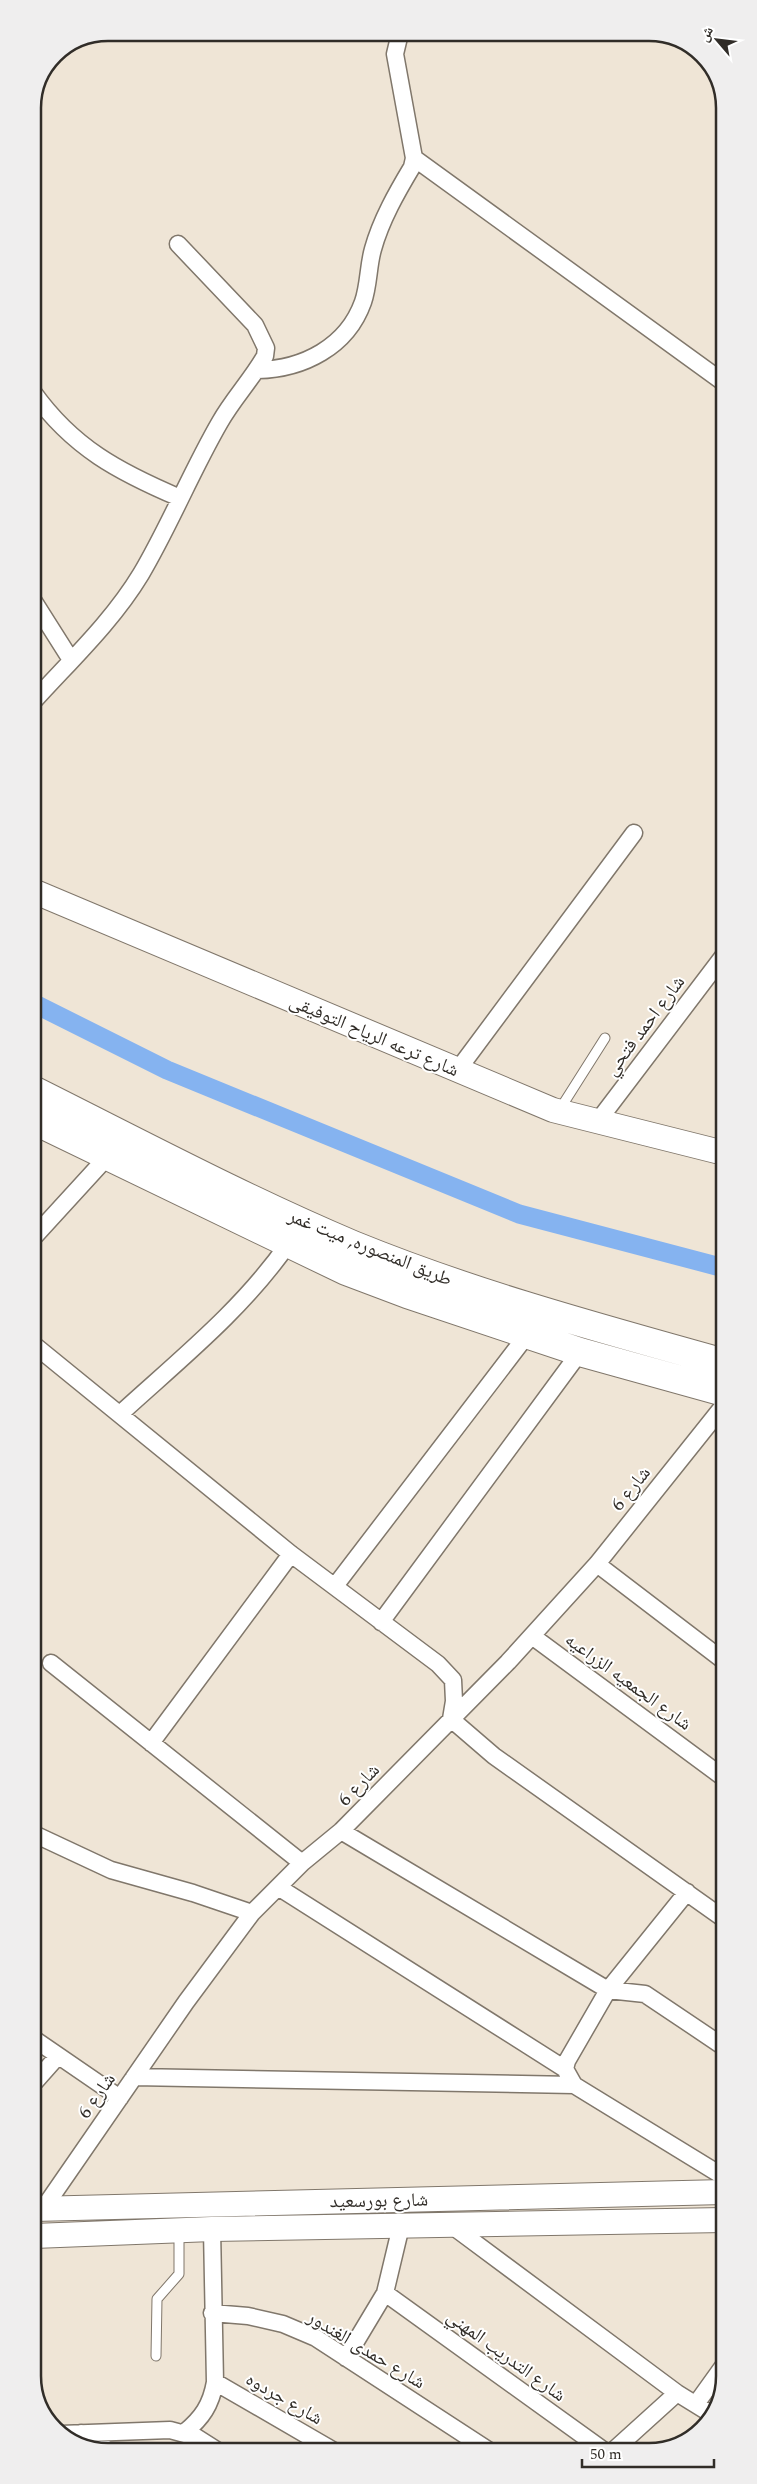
<svg xmlns="http://www.w3.org/2000/svg" width="757" height="2484" font-family="Spectral,'Noto Naskh Arabic',serif">
	<rect width="100%" height="100%" fill="#efe5d6"/>
	<g fill="none" stroke-linecap="round" stroke-linejoin="round">
		<path stroke="#85b3f0" stroke-width="19" d="M33 1003 167 1070 519 1214 724 1268"/>
		<g stroke="#80776b" stroke-width="11">
			<path id="lane" d="M560 1109 605 1038
				M156 2356 157 2299 179 2274V2231"/>
		</g>
		<g stroke="#80776b" stroke-width="19">
			<path id="street" d="M414 158 723 382
				M258 370C303 369 347 347 363 302 369 285 368 266 373 249 381 220 397 192 412 167L414 158 395 54 400 33
				M33 392C73 448 119 472 180 498
				M33 600 71 660
				M33 702C70 661 112 622 141 574 170 525 191 472 220 422 233 399 252 379 265 356L266 348 255 325 178 244
				M457 1071 634 833
				M598 1121 724 955
				M33 1238 108 1156
				M33 1344 291 1554 438 1664 453 1680 454 1701 451 1719 494 1756 724 1919
				M120 1414C179 1360 242 1310 288 1244
				M597 1564 724 1661
				M335 1586 527 1335
				M381 1622 580 1352
				M532 1636 724 1778
				M51 1663 302 1863
				M151 1743 291 1554
				M341 1831 608 1990 645 1994 724 2047
				M34 1834 111 1870 193 1893 252 1913
				M278 1887 565 2069
				M687 1892 608 1990 567 2061 565 2069 574 2085 724 2177
				M34 2039 120 2098
				M134 2077 574 2085
				M34 2083 58 2056
				M43 2209 186 2002 252 1913 302 1863 341 1831 508 1662 597 1564 724 1405
				M451 2225 677 2393 711 2414
				M385 2293 603 2450
				M212 2313 248 2316 283 2324 316 2338 488 2450
				M346 2358 385 2293 401 2226
				M215 2382 334 2451
				M696 2404 724 2365
				M185 2432C202 2418 211 2405 215 2382L212 2229
				M81 2433 110 2451
				M61 2434 170 2430 196 2437 218 2451
				M614 2450 677 2393"/>
		</g>
		<g stroke="#80776b" stroke-width="26">
			<path id="secondary" d="M33 891 553 1110 724 1153
				M34 2209 724 2192
				M34 2236 212 2229 724 2220"/>
		</g>
		<g stroke="#80776b" stroke-width="30">
			<path id="highway" d="M33 1090C139 1143 244 1199 353 1245 473 1294 599 1328 724 1363
				M33 1120 346 1271 407 1294 580 1352 724 1392"/>
		</g>
		<use href="#lane" stroke="#fff" stroke-width="9"/>
		<use href="#street" stroke="#fff" stroke-width="16"/>
		<use href="#secondary" stroke="#fff" stroke-width="24"/>
		<use href="#highway" stroke="#fff" stroke-width="28"/>
	</g>
	<g text-anchor="middle" dominant-baseline="central" stroke-width="4" stroke-linejoin="round" paint-order="stroke">
		<g font-size="19" fill="#312d28" stroke="#fff">
			<text transform="translate(645 1026) rotate(-53)">شارع احمد فتحي</text>
			<text transform="translate(374 1036) rotate(23)">شارع ترعه الرياح التوفيقى</text>
			<text transform="translate(370 1248) rotate(22)">طريق المنصوره, ميت غمر</text>
			<text transform="translate(631 1489) rotate(-51)">شارع 6</text>
			<text transform="translate(628 1682) rotate(36)">شارع الجمعيه الزراعيه</text>
			<text transform="translate(359 1785) rotate(-46)">شارع 6</text>
			<text transform="translate(97 2096) rotate(-55)">شارع 6</text>
			<text transform="translate(379 2201) rotate(-1)">شارع بورسعيد</text>
			<text transform="translate(366 2350) rotate(31)">شارع حمدى الغندور</text>
			<text transform="translate(506 2356) rotate(36)">شارع التدريب المهني</text>
			<text transform="translate(284 2399) rotate(30)">شارع جردوه</text>
		</g>
	</g>
	<path d="M0 0H757V2484H0ZM108 41H649A67 67 0 0 1 716 108V2376A67 67 0 0 1 649 2443H108A67 67 0 0 1 41 2376V108A67 67 0 0 1 108 41Z" fill="#efeeee" fill-rule="evenodd"/>
	<path fill="none" stroke="#312d28" stroke-width="2.5" d="M108 41H649A67 67 0 0 1 716 108V2376A67 67 0 0 1 649 2443H108A67 67 0 0 1 41 2376V108A67 67 0 0 1 108 41Z"/>
	<g transform="translate(717 40) rotate(298)" stroke="#ffffff" stroke-width="4" paint-order="stroke">
	<path d="M0-4L9 19L0 12L-9 19Z" fill="#312d28"/>
	<text y="-8" font-size="14" font-weight="bold" text-anchor="middle" fill="#312d28">ش</text>
	</g>
	<path d="M582 2459v8h132v-8" fill="none" stroke="#312d28" stroke-width="2.5"/>
	<text x="590" y="2459" font-size="15" fill="#312d28" stroke="#ffffff" stroke-width="4" paint-order="stroke">50 m</text>
</svg>
